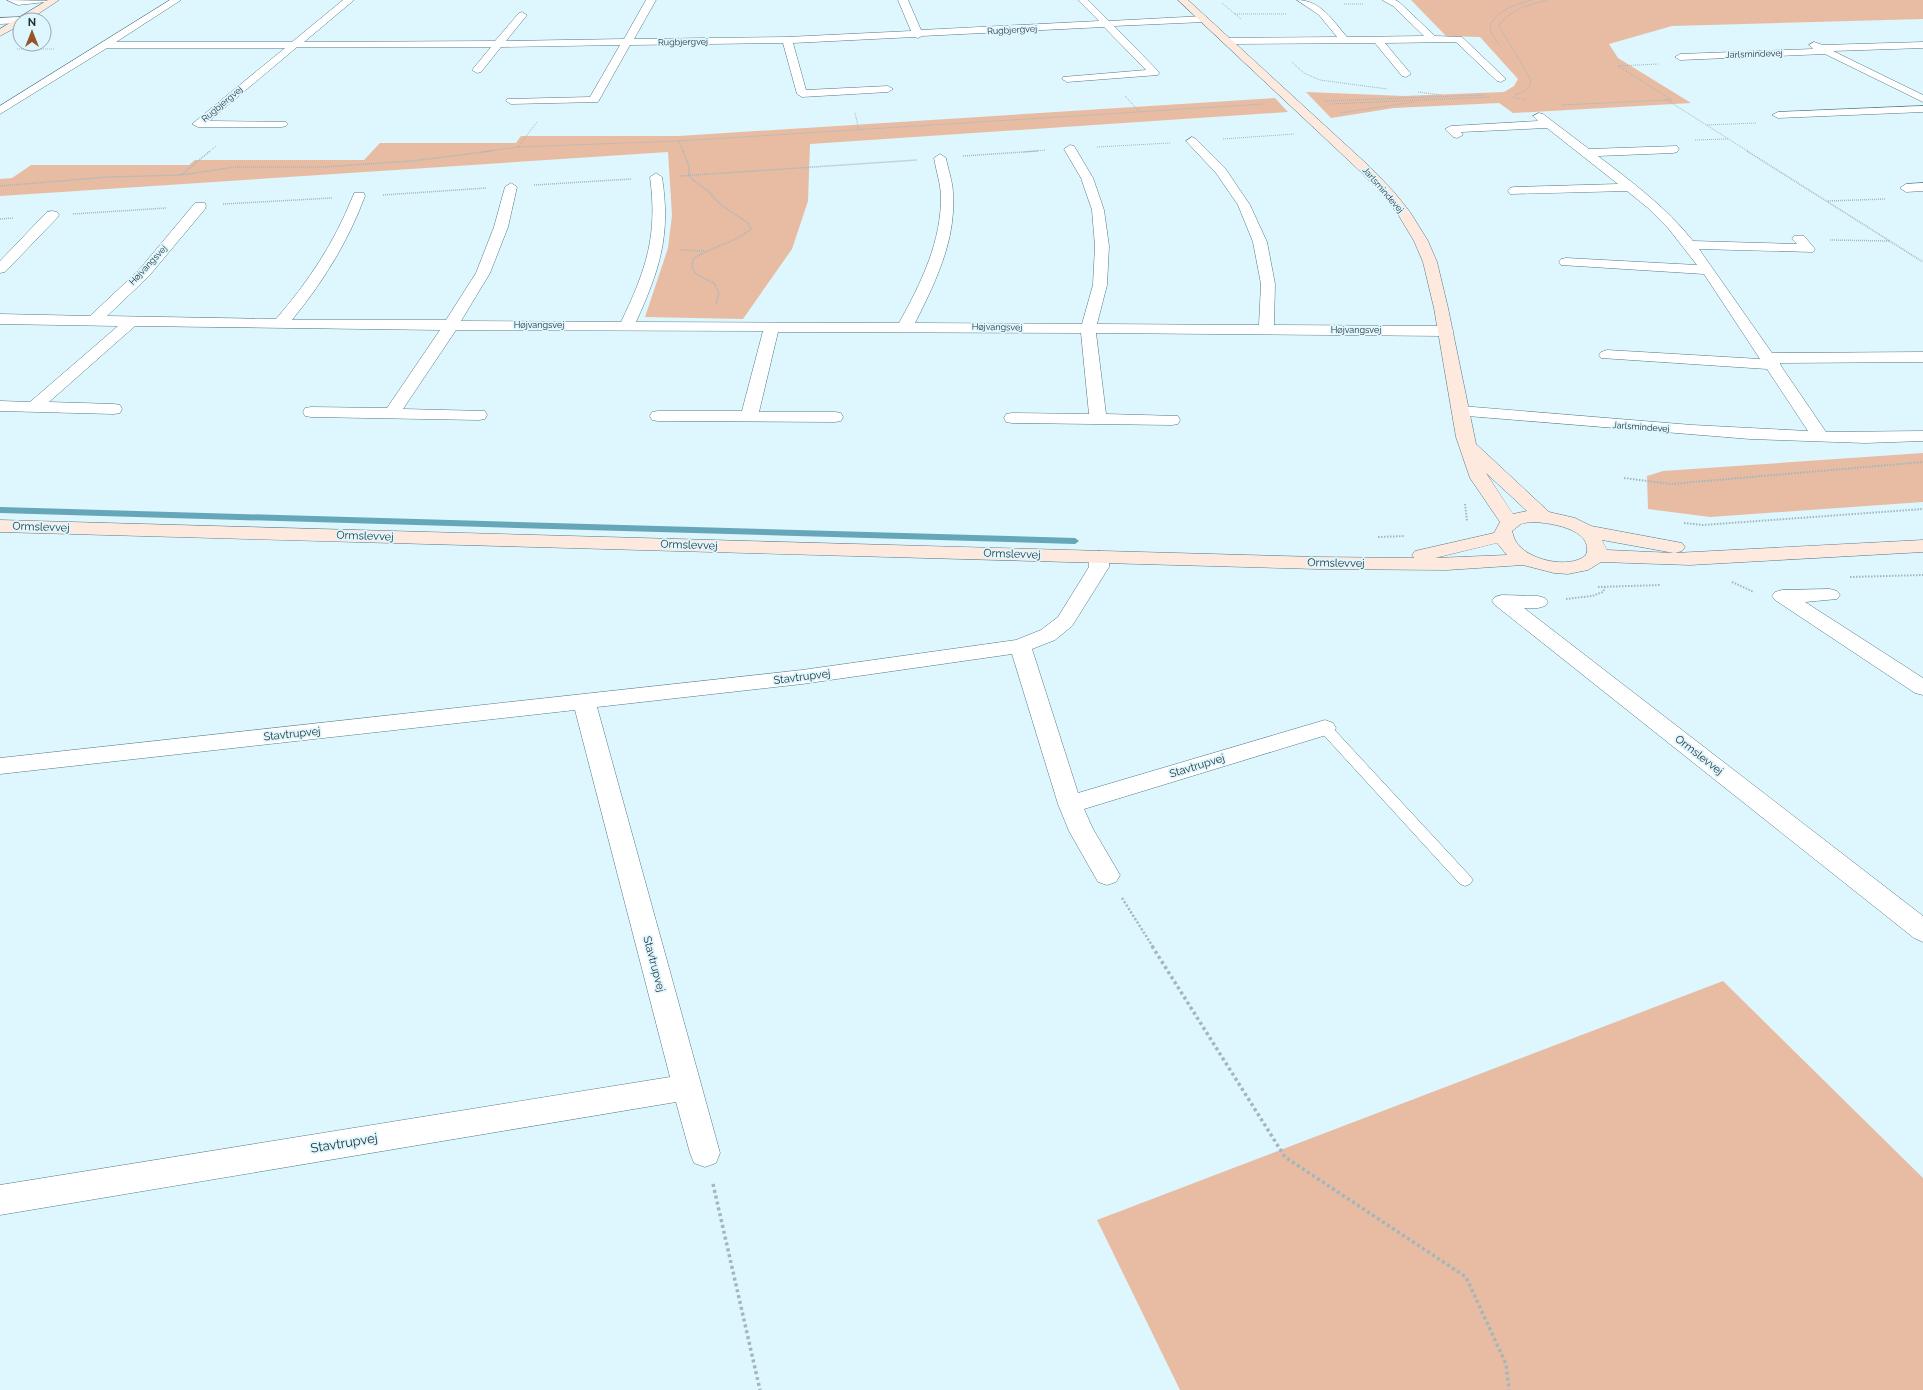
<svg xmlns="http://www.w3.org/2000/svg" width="1923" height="1390" font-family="Raleway,sans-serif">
	<rect width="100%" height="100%" fill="#def6fe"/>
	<path fill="#e8bca3" d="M1411 0H1923V19L1672 26 1609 44 1618 58 1691 103 1513 113 1499 103 1394 108 1331 118 1306 92 1404 96 1504 92 1514 86 1518 79 1480 37 1446 36Z
		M1275 98 1288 112 810 144 808 201 792 249 743 319 645 317 668 248 672 215 668 152 0 196V179L12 178 31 165H189L195 160H364L380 143H516L521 136H679Z
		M1923 453V502L1710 517 1648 509 1647 476 1663 471Z
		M1723 981 1923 1178V1390H1180L1097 1220Z"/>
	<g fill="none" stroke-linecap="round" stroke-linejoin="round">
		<path fill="#65a6b9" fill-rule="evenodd" d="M0 507 1075 538 1079 541 1075 544 0 513Z"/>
		<g stroke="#547985" stroke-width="1">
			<path id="lane" d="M7 0 55 1 18 5Z
				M1325 723 1330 725 1470 876 1473 880 1470 884 1465 886 1460 884 1320 731 1318 728 1320 725Z"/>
		</g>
		<g stroke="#547985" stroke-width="1">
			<path id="street" d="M170 0H181L116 42H292L343 0H354L304 42 495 41 519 13 522 12 527 15 506 41 624 39 646 0H656L634 39 787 37 911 31 898 0H908L921 30 1099 21 1078 0H1088L1109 21 1204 16 1209 19 1204 22 1114 26 1158 71 1159 73 1158 75 1067 82 1062 79 1063 77 1146 70 1104 27 922 36 918 38 914 37 793 43 806 90 888 86 893 89 888 92 802 97 797 94 783 43 630 45 598 102 511 104 506 101 507 99 590 97 620 45 501 47 481 72 477 73 472 70 491 47H297L209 121 286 122 288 124 286 126 282 127H198L192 124 285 48H107L0 114V106Z
				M1297 0C1321 0 1333 21 1347 37L1424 36 1393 6 1382 0H1395L1399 2 1435 36 1462 37 1506 79 1501 82 1497 81 1456 42 1385 43 1411 74 1406 77 1402 76 1375 43 1228 44 1223 41 1228 38 1337 37 1319 15Z
				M20 17 25 20H20V23L0 24V18Z
				M1814 42 1823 45 1923 42V48L1833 51 1923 95V102L1825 54 1680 60 1675 57 1680 54 1813 49 1809 45Z
				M1923 106V112L1778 118 1772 115 1778 112Z
				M1539 113 1543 114 1589 149 1677 146 1679 149 1677 152 1673 153 1598 156C1632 182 1666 207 1693 241L1797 244 1792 239 1794 236H1804L1815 249 1813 252 1699 249 1772 353 1923 352V362L1780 363 1781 366 1826 432 1923 431V441L1865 443 1750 439 1455 415 1453 411 1455 407 1461 406 1692 425 1808 431 1767 369 1601 358 1599 355 1601 352 1607 350 1760 359 1704 274 1561 265 1559 262 1561 259 1566 258 1697 265 1668 228 1648 208 1627 191 1510 194 1508 191 1510 188 1514 187 1618 184 1547 128 1461 132 1463 135 1457 138 1453 137 1445 129 1451 126 1538 121 1533 116Z
				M1192 137 1196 139 1225 168 1250 205 1267 242 1275 284 1274 325 1446 326 1451 328 1454 331 1451 334 1446 336 1096 333 1106 414 1178 416 1180 420 1178 424 1172 425 1012 423 1006 422 1004 418 1006 414 1012 413 1089 414 1081 333 778 332 759 412H835L841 413 843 417 841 421 835 422 658 421 652 420 650 416 652 412 658 411H742L763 331 456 330 403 409 485 411 487 415 485 419 479 420 311 417 305 416 303 412 305 408 311 407 387 408 440 330 135 326 49 402 114 404 120 405 122 409 120 413 114 414 0 411V401L30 402 118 326 0 324V314L90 316 139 270 195 203H205L206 206 205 209 149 276 107 316 276 319C309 281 334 243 353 196L354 193H364L365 196C348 242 323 282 292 320H446L476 273 494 227 505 187 511 183 517 187 508 227 490 273 461 321 621 322C646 270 658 236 650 177L656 173 662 177C671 235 660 269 636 322L899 323C921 283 942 241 941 194 940 182 936 170 934 158L940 154 946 158C948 170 953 182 953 194 956 241 935 283 915 323L1082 324 1093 285 1095 246 1092 210 1081 178 1064 149 1070 145 1074 146 1093 178 1104 210 1109 246 1107 285 1097 324 1259 325 1261 284 1253 242 1238 205 1216 173 1186 141Z
				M1923 183V191L1906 192 1900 188 1906 184Z
				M52 211 57 212 59 215 57 218 5 272 0 273V261L47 212Z
				M1099 551 1106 553 1109 557V567L1072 626 1055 640 1032 649 1078 793 1325 720 1333 723 1336 728 1333 733 1084 809 1093 829 1120 875 1116 882 1107 885 1098 882 1069 831 1058 804 1012 654 802 684 597 707 720 1153 716 1163 705 1167 694 1163 690 1153 676 1102 0 1215V1185L670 1077 575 710 0 774V758L802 670 1016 640 1041 630 1058 617 1089 567V557L1092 553Z
				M1830 589 1837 591 1840 595 1837 599 1805 602 1923 678V695L1915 693 1775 600 1772 596 1775 592 1782 590Z
				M1502 595 1538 596 1545 598 1548 602 1545 606 1538 608H1524L1923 916V942L1914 938 1495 605 1492 601 1495 597Z"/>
		</g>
		<g stroke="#547985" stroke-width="1">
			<path id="secondary" d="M48 0H59L29 20H20V25L0 36V29Z
				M1178 0H1188L1370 167 1394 192 1410 212 1428 241 1437 262 1448 308 1476 444 1549 512 1575 518 1591 526 1682 543 1685 547 1682 551 1675 553 1923 540V552L1690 565 1601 562 1588 570 1568 574 1554 573 1523 565 1447 570 1317 569 0 532V520L1317 557 1414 558 1412 555 1415 551 1494 533 1500 522 1470 478 1456 437 1434 308 1423 262 1414 241 1399 216 1386 198 1362 173ZM1486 473 1527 511 1513 514ZM1530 522C1546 522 1595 528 1586 555 1570 570 1525 560 1515 540 1514 538 1513 534 1512 531L1521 524ZM1602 540 1674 553 1607 550ZM1497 543 1507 555 1435 558Z"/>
		</g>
		<path stroke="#a1b6bd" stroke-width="1" stroke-dasharray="1 1" stroke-linecap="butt" d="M1222 3 1241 19
			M1344 4H1363
			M1235 14H1286
			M1499 45 1491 32 1490 25C1500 9 1515 4 1533 0
			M17 49H54
			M1292 62 1304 73 1320 80 1387 89
			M1658 64 1618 66 1672 100H1667
			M1418 92 1441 95
			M1515 95C1524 91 1532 89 1530 78L1499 26C1510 9 1528 5 1547 0
			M1125 96 1139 111
			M1513 97 1526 100
			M1325 101 1484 95
			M1330 104 1489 97
			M1562 105 1667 100 1749 152
			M855 113 859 130
			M1340 113 1414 102
			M1707 125 1756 123
			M1223 139 1294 134
			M1695 140 1728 139
			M679 141 683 152
			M518 147 537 122
			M1097 147 1170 143
			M209 152 216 146
			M483 152 518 147 679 141 1263 104
			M1024 152 1046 150"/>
		<path stroke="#a1b6bd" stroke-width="1.5" stroke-dasharray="1 1" stroke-linecap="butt" d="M683 151 689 166V175L693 180 708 191 721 205 748 223 751 229C734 243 711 247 693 259L692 268 697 275 714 283 719 293 716 304
			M1747 151 1923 262
			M963 156 1038 151
			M181 175 210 151
			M680 176 917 160
			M534 185 631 179
			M0 186 108 177 181 175 235 167H324L412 161 491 151
			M383 195 486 188
			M1828 201 1885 199
			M223 204 332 198
			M73 214 166 208
			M0 219 14 218
			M1830 240 1889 241
			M681 250 704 251"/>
		<path stroke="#a1b6bd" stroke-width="2" stroke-dasharray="1.5 1.5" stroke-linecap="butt" d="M1624 478 1671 484 1923 462
			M1465 504 1467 521
			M1684 523 1703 525 1923 509
			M1378 537 1405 536
			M1850 577 1923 575
			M1732 582 1754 592
			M1598 587 1661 585
			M1566 599 1592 596 1603 592 1605 587"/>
		<path stroke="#a1b6bd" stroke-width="2.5" stroke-dasharray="2 2" stroke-linecap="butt" d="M1122 898 1153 947"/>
		<path stroke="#a1b6bd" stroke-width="3.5" stroke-dasharray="3 3" stroke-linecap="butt" d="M1152 946 1285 1157 1466 1277 1506 1364 1509 1390
			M713 1184 760 1390"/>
		<use href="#lane" fill="#fff" fill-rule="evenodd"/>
		<use href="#street" fill="#fff" fill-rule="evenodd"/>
		<use href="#secondary" fill="#fee9de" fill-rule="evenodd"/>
	</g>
	<g text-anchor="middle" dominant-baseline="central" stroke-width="3.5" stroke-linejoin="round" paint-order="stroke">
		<g font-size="9" fill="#1f2f34" stroke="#def6fe">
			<text transform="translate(1012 30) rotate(-3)">Rugbjergvej</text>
			<text transform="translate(683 42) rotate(-1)">Rugbjergvej</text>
			<text transform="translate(1754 54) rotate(-2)">Jarlsmindevej</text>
			<text transform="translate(222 104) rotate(-40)">Rugbjergvej</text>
			<text transform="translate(1383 190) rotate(49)">Jarlsmindevej</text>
			<text transform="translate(148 265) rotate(-47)">Højvangsvej</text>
			<text x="539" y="325">Højvangsvej</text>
			<text transform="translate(997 327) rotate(1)">Højvangsvej</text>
			<text x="1356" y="330">Højvangsvej</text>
			<text transform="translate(1641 427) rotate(4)">Jarlsmindevej</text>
		</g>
		<g font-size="11" fill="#1f2f34" stroke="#def6fe">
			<text transform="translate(41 527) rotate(2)">Ormslevvej</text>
			<text transform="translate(365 536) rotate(2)">Ormslevvej</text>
			<text transform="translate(689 545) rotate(2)">Ormslevvej</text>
			<text transform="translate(1012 554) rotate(2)">Ormslevvej</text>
			<text transform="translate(1336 563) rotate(1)">Ormslevvej</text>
			<text transform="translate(802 677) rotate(-7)">Stavtrupvej</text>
			<text transform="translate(292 734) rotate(-6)">Stavtrupvej</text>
			<text transform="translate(1699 755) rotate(38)">Ormslevvej</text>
			<text transform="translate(1197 766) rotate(-17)">Stavtrupvej</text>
			<text transform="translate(654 964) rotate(75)">Stavtrupvej</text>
		</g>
		<g font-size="13" fill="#1f2f34" stroke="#def6fe">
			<text transform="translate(344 1143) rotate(-9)">Stavtrupvej</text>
		</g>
	</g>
	<g transform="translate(32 32)"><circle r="19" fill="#def6fe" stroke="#92a6ad"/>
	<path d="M0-3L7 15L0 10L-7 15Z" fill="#985427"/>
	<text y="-6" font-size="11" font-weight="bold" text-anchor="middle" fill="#1f2f34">N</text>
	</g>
</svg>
